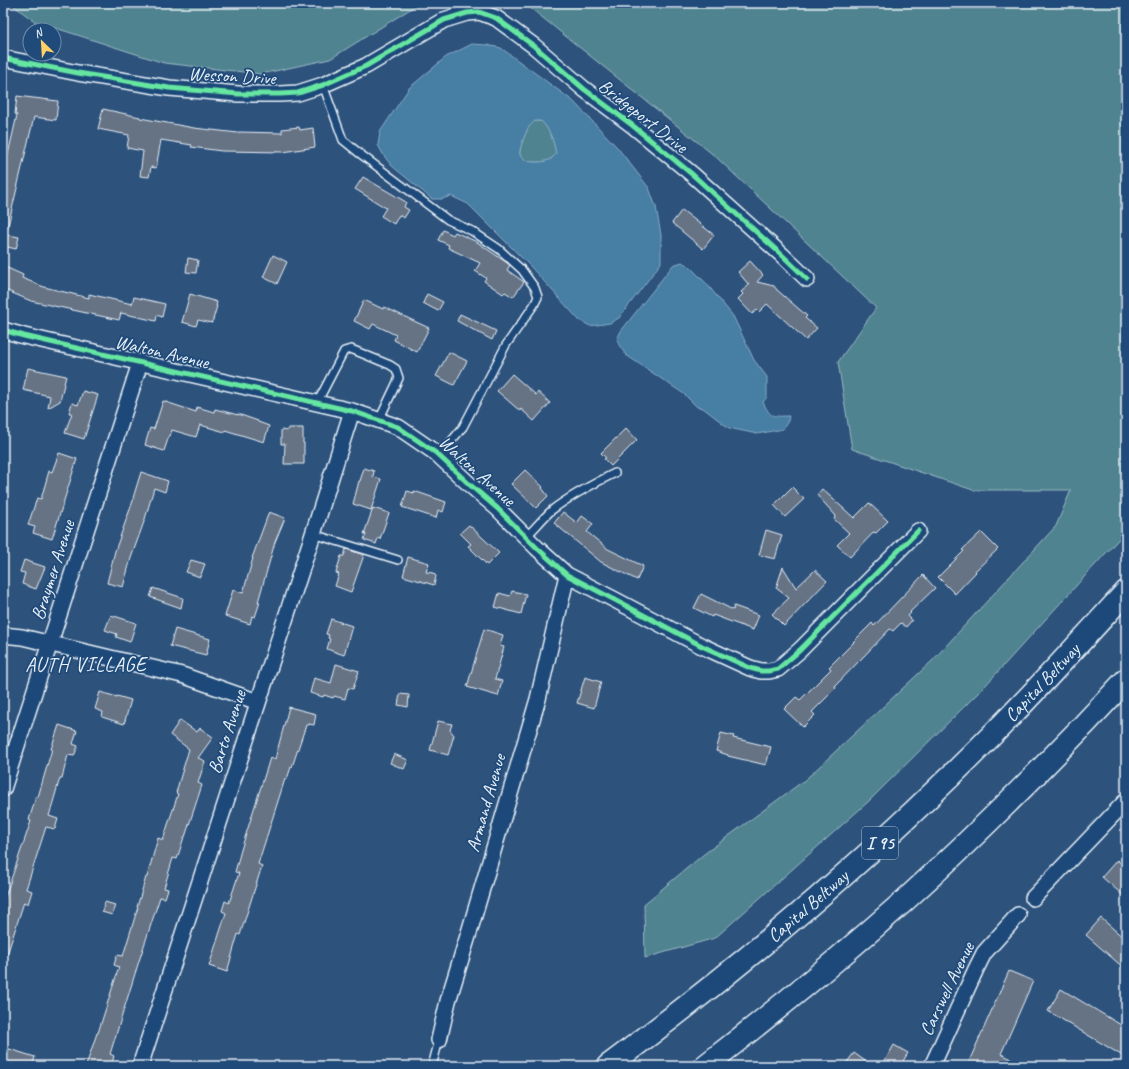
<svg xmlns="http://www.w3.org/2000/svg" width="1129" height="1069" font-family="Caveat,sans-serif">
	<rect width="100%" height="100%" fill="#2d527c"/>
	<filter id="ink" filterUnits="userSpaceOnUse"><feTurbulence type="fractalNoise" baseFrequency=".025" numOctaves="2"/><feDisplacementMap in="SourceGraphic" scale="8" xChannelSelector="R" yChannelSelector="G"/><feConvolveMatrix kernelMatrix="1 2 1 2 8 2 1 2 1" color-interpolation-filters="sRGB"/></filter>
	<g filter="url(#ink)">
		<path fill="#4f8390" stroke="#9cbac4" d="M10 3H420L330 59 261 74 164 63 34 21Z
			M521 3H1126V531L984 687 869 801 715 938 645 958 644 904 704 854 806 779 933 660 1056 526 1071 490H973L852 449 838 362 876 308 716 157 528 6Z
			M535 121H541C550 129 554 142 556 154 554 156 552 158 549 160 542 163 523 164 520 155 518 151 526 132 528 128 530 125 533 123 535 121Z"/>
		<path fill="#477ea4" stroke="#87acc6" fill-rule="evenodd" d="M472 44 487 45 501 48 573 101 617 147 649 188 656 207 661 235V263L619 318 610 323 590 326 579 320 530 266 468 204 451 196 442 199H432L392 166 384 156 378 145 380 132 409 88 446 57ZM535 121H541C550 129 554 142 556 154 554 156 552 159 549 160 542 163 523 164 520 155 518 151 526 132 528 128 530 125 533 123 535 121Z
			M682 262 690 267 706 283 733 316 754 360 767 377V397L763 402C771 419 773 416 789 416L788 421 783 429 757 434 729 428 703 408 697 407 684 394 626 355 619 345 617 339 621 331 673 265Z"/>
		<path fill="#667385" stroke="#e8f1f8" d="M17 96 58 101 56 120 34 117 7 230H3V176L17 115 15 114Z
			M103 109 140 117V118L194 128 238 133V132L282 133V129L299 127 300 130 313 128 315 147 283 152 222 151 191 147 192 145 161 140 156 168 151 167 149 177 140 176 143 151 127 148 129 135 98 129Z
			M363 177 406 202 404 207 409 210 404 218 399 215 394 224 381 216 386 208 355 189Z
			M682 210 714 235 703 249 672 223Z
			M443 230 453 235 455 232 477 242 510 265 507 270 524 282 513 297 505 292 503 294 484 281 486 278 475 271 480 263 448 248 449 245 438 240Z
			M3 234 19 237 16 249 3 246Z
			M273 255 287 262 277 284 263 277Z
			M188 258 198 260 196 273 186 272Z
			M750 261 763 275 757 282 774 286 777 290 807 316 805 318 817 328 806 340 767 304 759 312 757 310 752 314 738 299 743 294 741 292 749 285 738 272Z
			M3 266 23 275 22 278 44 287 89 298V294L132 304 134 297 165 304 162 317 157 315 156 321 121 313 119 320 31 301 3 289Z
			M190 294 217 302 216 306H217L212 323 198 320 196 326 182 322Z
			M427 294 443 302 438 311 423 303Z
			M364 300 383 309 384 307 429 328 417 352 394 340 396 335 373 324 370 329 354 321Z
			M460 314 496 331 492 340 457 321Z
			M449 352 467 361 454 385 436 376Z
			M28 368 66 376 60 401 48 408 50 396 23 390Z
			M512 374 536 395 538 392 550 403 534 421 521 409 520 411 497 391Z
			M83 391 98 395 84 439 65 433 72 413H69L72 403 78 405Z
			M163 401 196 412 197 407 214 412 215 409 238 415V414L258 421V422L269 426 264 442 225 430V432L200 425 196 437 172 430 170 436H169L164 451 145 445 150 428 154 429Z
			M288 428H303V443H304V464H284L285 444H281V430L287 431Z
			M626 428 637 440 611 466 604 459 606 458 601 453Z
			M59 453 77 459 52 539 33 533 35 527 28 525 37 498 41 499 49 471 52 472Z
			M364 468 374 471 373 477 381 479 371 510 353 504 359 481H360Z
			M525 470 543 487 542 488 548 496 536 508 511 484Z
			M141 472 168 481 165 492 154 488 145 519 131 558 123 587 107 583 115 551 134 498H133Z
			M792 487 804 499 785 517 774 505Z
			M822 489 854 518 869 503 888 521 876 533 874 532 850 557 837 545 849 533 834 519 836 516 817 495Z
			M407 491 414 493V491L446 502 443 512 438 510 436 518 402 507Z
			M373 508 389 513 380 539 378 538 376 544 364 540 366 534H364Z
			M269 512 285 518 275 542 258 602H260L255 617 252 616 250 624 225 616 233 590 243 593 253 558H252Z
			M563 512 577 523 582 516 593 524 587 532 608 549 643 566 637 580 601 562 554 523Z
			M469 525 499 553 487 565 468 546 471 544 460 533Z
			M766 530 782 535 775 559 759 555Z
			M981 532 998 549 975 571 976 572 955 594 938 577 964 551 962 550Z
			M346 549 364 555 351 592 335 586 339 574 336 573 341 556H344Z
			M408 557 429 563 426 572 433 573 436 576 434 585 403 576Z
			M24 560 45 567 36 589 22 584 25 573 20 572Z
			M191 560 205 564 200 577 186 572Z
			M783 567 796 588 815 570 827 581 784 626 772 614 789 598 776 588Z
			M923 575 935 588 910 612 911 613 908 616 912 620 906 627 901 623 893 631 890 629 835 686 836 688 812 712 815 715 803 727 784 709 796 697 800 700 831 669 829 667 854 642H853L872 623 874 626Z
			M153 588 183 598 181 608 150 597Z
			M512 591 526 594 521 614 495 607 499 593 510 596Z
			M701 594 733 610 734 606 759 615 753 630 713 615 712 617 694 608Z
			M111 615 136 623 130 642 116 637 117 634 105 630Z
			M331 619 352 626 344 655 327 649 330 639 328 638 329 635 326 634Z
			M175 629 210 639 206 655 170 646Z
			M484 629 503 635 500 646 504 647 495 679 502 681 498 696 467 687Z
			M336 664 359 671 353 689 348 688 345 699 334 696 333 698 324 695 323 697 310 693 314 678 331 683Z
			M585 677 601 682 594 708 577 703Z
			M100 692 117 697V696L131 700 124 724 102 717 103 712 95 709Z
			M400 694 409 695 408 707 398 705Z
			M289 707 316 714 314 725 309 724V725H306L292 767H291L287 779H285L258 864 262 866 240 935 238 934 227 972 209 966 226 913 222 911 225 901 229 903 239 873 235 872 241 850 270 758 275 759Z
			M180 720 197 732 200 728 213 737 198 758 205 761 198 783 202 785 185 837H184L177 859 173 858 164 888 168 889 165 898 160 897 139 961 110 1054 114 1056 111 1066H86L97 1033H98L119 967 114 965 117 955 123 956 138 907H137L146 877H147L158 838 163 840 178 794 176 793 179 782 189 749 170 735Z
			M438 721 452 724 450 730 454 735 448 755 430 750Z
			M59 725 77 731 73 744 78 746 74 756 68 755 62 778H60L49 816 58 819 55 829 46 827 26 889 32 891 28 904 24 902 5 961 3 960V903L31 821 29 820 36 797H38L52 749H51Z
			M721 733 734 736 733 738 771 747 766 765 728 756V755L716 751Z
			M394 754 408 760 404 769 390 763Z
			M1117 860 1126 868V898L1102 877Z
			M105 902 115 905 112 915 102 912Z
			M1101 918 1126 940V970L1086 935Z
			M1009 971 1033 981 1001 1054 1027 1066H967Z
			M1061 989 1126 1028V1058L1048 1011Z
			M894 1045 908 1053 900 1066H882Z
			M6 1048 35 1057 32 1066H3V1049H5Z
			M854 1053 872 1066H844Z"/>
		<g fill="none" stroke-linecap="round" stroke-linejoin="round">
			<g stroke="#e8f1f8" stroke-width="10">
				<path id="service" d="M323 85 343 140 359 153 448 220 472 231 499 249 522 270 535 288 538 297 534 305 506 345 463 427 439 456
					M317 403 344 351 351 349 390 365 396 369 399 378 379 420
					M313 534 398 560
					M526 537C535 528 543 518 552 510 570 496 595 483 615 473
					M432 1066 439 1040"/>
			</g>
			<g stroke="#e8f1f8" stroke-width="18">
				<path id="minor" d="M3 58 78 73 169 88 238 94H280L298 93 323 85 366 66 444 20 467 13 479 12 496 18 534 46 584 89 632 125 693 175 782 255 807 279
					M3 330 24 336 352 411 398 427 436 453 469 484 497 508 537 548 567 575 617 601 702 646 750 668 761 671H769L778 669 800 650 918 531
					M3 635 22 637 182 675 258 702
					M3 789 140 363
					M1033 898 1126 801
					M439 1040 448 1001 468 936 538 699 567 575
					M140 1066 313 534 352 411
					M932 1066 976 969 984 953 1018 915"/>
			</g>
			<g stroke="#e8f1f8" stroke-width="25">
				<g id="motorway">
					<path id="s1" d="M608 1066C744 965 874 855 993 734 1039 688 1082 640 1126 592"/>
					<path d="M705 1066C773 1013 839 959 903 902 981 831 1055 757 1126 680"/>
				</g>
			</g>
			<use href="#service" stroke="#1f4a7a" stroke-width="7"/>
			<use href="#minor" stroke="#1f4a7a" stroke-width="15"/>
			<use href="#motorway" stroke="#1f4a7a" stroke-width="22"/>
			<g stroke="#1f4a7a" stroke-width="8">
				<path id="cycleway" d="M3 58 78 73 169 88 238 94H280L298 93 323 85 366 66 444 20 467 13 479 12 496 18 534 46 584 89 632 125 693 175 782 255 807 279
					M3 330 24 336 352 411 398 427 436 453 469 484 497 508 537 548 567 575 617 601 702 646 750 668 761 671H769L778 669 800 650 918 531"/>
			</g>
			<use href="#cycleway" stroke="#66e7a1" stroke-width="5"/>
		</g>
	</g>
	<g text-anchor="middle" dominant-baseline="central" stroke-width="3.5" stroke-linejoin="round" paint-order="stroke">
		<rect fill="#1f4a7a" stroke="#acbfd2" stroke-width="1" x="862" y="827" width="36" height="32" rx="3"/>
		<g font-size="18" font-weight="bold" fill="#e8f1f8">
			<text x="880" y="843">I 95</text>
		</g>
		<g font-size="19" fill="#e8f1f8" stroke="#1f4a7a">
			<text transform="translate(232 76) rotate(3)">Wesson Drive</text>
			<text transform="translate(643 116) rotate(38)">Bridgeport Drive</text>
			<text transform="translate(162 352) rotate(13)">Walton Avenue</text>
			<text transform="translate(477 471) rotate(42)">Walton Avenue</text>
			<text transform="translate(53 570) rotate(-72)">Braymer Avenue</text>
			<text stroke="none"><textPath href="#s1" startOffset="580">Capital Beltway</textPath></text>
			<text transform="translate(227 732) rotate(-72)">Barto Avenue</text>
			<text transform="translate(486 803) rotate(-74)">Armand Avenue</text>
			<text stroke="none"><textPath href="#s1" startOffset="256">Capital Beltway</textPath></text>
			<text transform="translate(947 989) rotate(-64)">Carswell Avenue</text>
		</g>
		<g font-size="20" letter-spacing="1" fill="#e8f1f8" stroke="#1f4a7a">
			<text x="86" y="664">AUTH VILLAGE</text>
		</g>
	</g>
	<rect width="1129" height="1069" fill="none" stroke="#1f4a7a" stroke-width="16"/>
	<rect x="8" y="8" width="1113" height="1053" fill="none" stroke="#e8f1f8" stroke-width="1.5" filter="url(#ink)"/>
	<g transform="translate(42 42) rotate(335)"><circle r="19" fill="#1f4a7a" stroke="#6f8dac"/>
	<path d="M0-3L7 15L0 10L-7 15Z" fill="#ffd166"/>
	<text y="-6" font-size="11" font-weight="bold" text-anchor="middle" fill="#e8f1f8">N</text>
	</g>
</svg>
